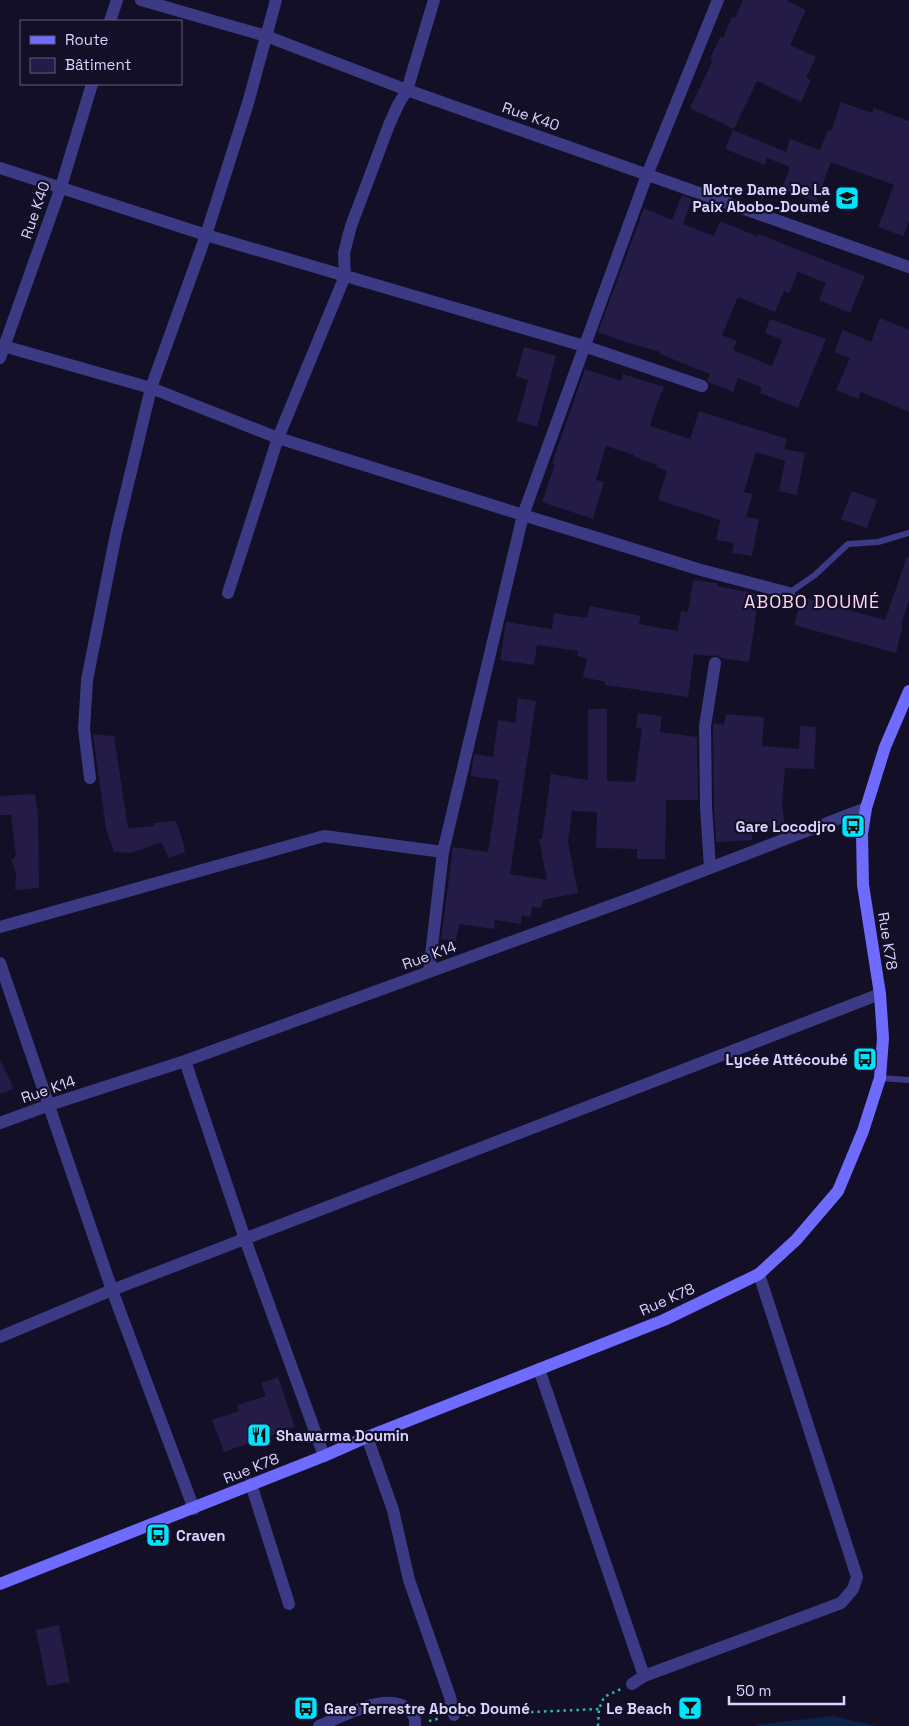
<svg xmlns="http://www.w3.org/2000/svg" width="909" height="1726" font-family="'Space Grotesk',sans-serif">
	<rect width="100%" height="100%" fill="#130f26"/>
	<path fill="#0c2248" d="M832 1716 877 1726H754L756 1725Z"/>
	<path fill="#241b47" d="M743 0H785L806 10 790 45 816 57 806 78 811 80 801 102 757 81 734 129 690 108 713 60 710 59 720 37 723 38 732 17 735 18Z
		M841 102 872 113 874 108 909 121V221L903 236 878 227 894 185 831 162 816 202 782 189 790 167 767 158 765 165 725 149 733 130 786 152 790 139 820 150 828 130 831 131Z
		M682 195 692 199 683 224 714 236 720 221 757 236 758 234 865 276 850 313 819 300 826 283 798 272 789 293 784 291 775 312 738 297 722 335 737 341 733 350 772 366 782 340 765 333 770 319 826 339 798 408 760 393 762 388 738 378 733 392 709 382 707 380 710 374 660 354V352L619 340 598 332 644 208 672 220Z
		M880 318 909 330V412L861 392 858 399 836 390 850 358 834 352 843 330 871 342Z
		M524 347 556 356 537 427 517 421 528 380 516 376Z
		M585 369 621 381 623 374 664 387 656 406 650 426 690 439 699 411 787 439 784 449 805 453 797 495 779 491 785 461 756 452 744 492 753 494 746 517 759 519 752 556 732 553 734 543 716 540 720 520 658 500 667 471 656 467 657 465 634 457V455L606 446 596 480 604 482 593 519 542 502 555 464 552 463Z
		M852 491 877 500 867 528 841 519Z
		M907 557 909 558V601L901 624 903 625 896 653 794 625 802 597 885 620Z
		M693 580 717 583V586L759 594 749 662 721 658 716 655 711 656 694 654 688 697 605 685V682L583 677 587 658 577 656 578 651 537 645 534 665 500 660 506 622 552 629 554 613 587 618 590 606 641 616 639 624 678 631 681 611 688 612Z
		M518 698 536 701 510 874 547 880 539 839H542L551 774 588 780V709H607V781L635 782 642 728H636L638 713 662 716 660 732 697 737 698 800H666L665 859H637V849L596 848 597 812 572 811 568 842 578 893 543 900 541 908 532 907 531 917 522 915 521 924 495 920 494 929 459 924 456 941 441 939 453 847 488 852 499 780 471 776 474 754 493 757 498 720 515 723Z
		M726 714 764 717 762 746 799 749 800 726 816 727 814 769 785 768 782 803 785 827 751 829 752 840 716 842 714 807 713 730 714 723 724 725Z
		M93 734 114 736 128 828 155 826 153 823 176 821 183 842 185 852 169 858 161 842 131 853 114 852 106 829Z
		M35 794 38 816 39 888 15 890 16 873 11 860 16 856 11 815H0V796Z
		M0 1060 14 1089 0 1094Z
		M278 1377 295 1427 224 1452 212 1420 239 1411 237 1405 266 1396 261 1383Z
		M59 1625 70 1682 47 1686 36 1630Z"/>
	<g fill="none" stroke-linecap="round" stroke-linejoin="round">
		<path stroke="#2fb8b0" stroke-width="2.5" stroke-dasharray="2.5 4" stroke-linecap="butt" d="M466 1715 599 1709
			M429 1721 441 1718
			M598 1726 599 1709 604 1697 621 1689"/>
		<path stroke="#3d3a85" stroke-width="6" d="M789 593 815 575 848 544 878 542 909 533
			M880 1078 909 1080"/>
		<path stroke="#3d3a85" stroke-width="12" d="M141 0 266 36 407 90 909 267
			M110 21 117 0
			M0 168 206 235 584 346 702 386
			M0 345 151 388 278 438 523 515 701 570 789 593
			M0 358 61 187 92 84
			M228 593 278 438 345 276 344 253 351 226 389 125 398 105 407 90 434 0
			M90 778 84 729 87 680 116 534 151 388 206 235 248 103 276 0
			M710 868 706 807 705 726 715 663
			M0 927 324 836 443 852
			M0 963 112 1290 194 1509
			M429 972 443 852 523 515 647 175 718 0
			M185 1061 245 1239 324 1456
			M0 1123 49 1105 185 1061 632 898 866 808
			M0 1337 112 1290 880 994
			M539 1369 644 1676 632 1684
			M367 1437 393 1510 409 1580 450 1697 454 1715
			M251 1484 289 1604
			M644 1676 841 1603 853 1589 857 1577 759 1274
			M319 1726C341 1717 387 1691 408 1709 414 1714 416 1719 415 1726"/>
		<path stroke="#6f6bff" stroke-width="12" d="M0 1584 324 1456 367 1437 664 1320 759 1274 796 1240 838 1191 863 1131 880 1078 883 1038 880 994 863 885 862 834 866 808 885 747 909 691"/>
	</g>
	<defs>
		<g id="school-square" transform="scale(1.25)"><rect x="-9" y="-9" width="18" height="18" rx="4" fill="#00e5ff" stroke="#130f26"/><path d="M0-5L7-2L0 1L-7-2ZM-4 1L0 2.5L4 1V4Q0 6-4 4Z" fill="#111"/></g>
		<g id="bus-square" transform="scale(1.25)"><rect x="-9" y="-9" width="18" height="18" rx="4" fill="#00e5ff" stroke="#130f26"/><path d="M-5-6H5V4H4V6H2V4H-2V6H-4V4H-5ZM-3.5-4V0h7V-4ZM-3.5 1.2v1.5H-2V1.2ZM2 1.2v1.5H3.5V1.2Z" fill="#111"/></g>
		<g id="restaurant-square" transform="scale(1.25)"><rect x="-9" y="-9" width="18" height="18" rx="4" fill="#00e5ff" stroke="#130f26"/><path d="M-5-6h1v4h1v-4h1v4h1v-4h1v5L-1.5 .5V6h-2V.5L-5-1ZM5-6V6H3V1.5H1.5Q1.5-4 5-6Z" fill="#111"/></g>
		<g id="bar-square" transform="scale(1.25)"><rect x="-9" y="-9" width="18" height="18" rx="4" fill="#00e5ff" stroke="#130f26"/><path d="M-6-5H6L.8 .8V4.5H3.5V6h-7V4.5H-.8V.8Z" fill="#111"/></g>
	</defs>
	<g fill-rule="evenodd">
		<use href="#school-square" x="847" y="198"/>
		<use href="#bus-square" x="853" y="826"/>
		<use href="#bus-square" x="865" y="1059"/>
		<use href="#restaurant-square" x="259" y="1435"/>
		<use href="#bus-square" x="158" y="1535"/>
		<use href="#bus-square" x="306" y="1708"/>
		<use href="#bar-square" x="690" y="1708"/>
	</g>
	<g text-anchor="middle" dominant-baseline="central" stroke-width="4.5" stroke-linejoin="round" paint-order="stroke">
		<g font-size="15" fill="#d9d4ff" stroke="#130f26">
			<text transform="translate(531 116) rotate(19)">Rue K40</text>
			<text transform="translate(35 210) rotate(-71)">Rue K40</text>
			<text transform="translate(888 941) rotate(81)">Rue K78</text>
			<text transform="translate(429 955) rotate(-20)">Rue K14</text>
			<text transform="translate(48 1089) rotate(-19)">Rue K14</text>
			<text transform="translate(667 1299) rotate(-24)">Rue K78</text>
			<text transform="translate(251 1468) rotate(-22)">Rue K78</text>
		</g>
		<g font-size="15" font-weight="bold" fill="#d9d4ff" stroke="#130f26" text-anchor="end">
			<text x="830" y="189">Notre Dame De La<tspan x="830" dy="17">Paix Abobo-Doumé</tspan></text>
			<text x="836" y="826">Gare Locodjro</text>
			<text x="848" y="1059">Lycée Attécoubé</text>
			<text x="276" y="1435" text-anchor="start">Shawarma Doumin</text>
			<text x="176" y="1535" text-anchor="start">Craven</text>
			<text x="324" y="1708" text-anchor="start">Gare Terrestre Abobo Doumé</text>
			<text x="672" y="1708">Le Beach</text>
		</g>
		<g font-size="18" letter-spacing="1" fill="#ffd6f0" stroke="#130f26">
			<text x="812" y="601">ABOBO DOUMÉ</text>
		</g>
	</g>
	<rect x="20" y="20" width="162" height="65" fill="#130f26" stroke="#625e7d"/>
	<rect x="30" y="36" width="25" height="8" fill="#6f6bff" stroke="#625e7d"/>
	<text x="65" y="45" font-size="15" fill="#d9d4ff">Route</text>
	<rect x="30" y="58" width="25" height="15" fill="#241b47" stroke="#625e7d"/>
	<text x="65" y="70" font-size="15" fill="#d9d4ff">Bâtiment</text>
	<path d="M729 1696v8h115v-8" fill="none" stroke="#d9d4ff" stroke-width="2.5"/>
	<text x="736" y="1696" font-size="15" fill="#d9d4ff" stroke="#130f26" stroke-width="4" paint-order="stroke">50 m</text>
</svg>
